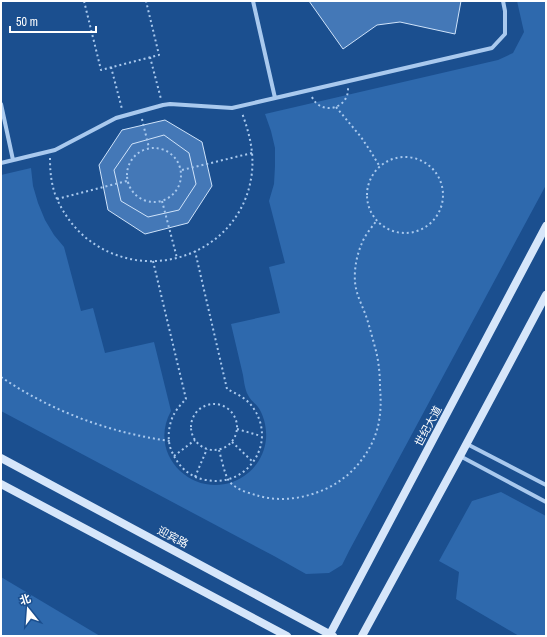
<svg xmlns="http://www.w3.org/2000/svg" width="547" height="637" font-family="'Archivo Narrow','Noto Sans SC',sans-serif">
	<rect width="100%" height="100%" fill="#1b4f8f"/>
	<path fill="#2e69ad" d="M517 1H546V185L349 551 342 565 329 573 306 574 274 556 1 411V175L31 168 33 186 38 203 45 220 54 235 64 247 81 311 93 308 105 353 154 342 171 411C144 460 205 508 248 473 258 465 265 452 266 439 267 429 264 415 258 407 255 403 250 400 248 395 245 390 244 381 243 375 239 358 235 341 231 324L280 313 269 267 285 263 269 201 274 184 275 166V148L271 131 265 114 498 60 513 53 524 32Z
		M501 492 546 516V636H519L456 599 459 572 439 561 472 501Z
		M1 577 100 636H1Z"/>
	<path fill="#4478b7" stroke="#cfe3fa" d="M309 1H461L455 34 400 22 377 25 343 49Z
		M165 120 202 142 212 186 188 223 145 234 108 210 99 165 122 130Z
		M164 135 189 153 196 184 179 210 148 217 121 201 114 170 132 144Z"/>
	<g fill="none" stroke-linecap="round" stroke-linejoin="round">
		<path stroke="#a9c9ee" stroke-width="2" stroke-dasharray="2 3" stroke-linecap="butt" d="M84 1 101 70 159 55 146 1
			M150 57 161 99
			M111 67 122 109
			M312 97C321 116 349 109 348 88
			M336 107 361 137 371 152 380 167
			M142 119 149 148
			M127 175a27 27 0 1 1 54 0a27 27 0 1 1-54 0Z
			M367 195a38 38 0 1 1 76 0a38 38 0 1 1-76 0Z
			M50 158C50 171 51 182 55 194 63 215 78 234 96 245 159 285 244 247 252 172 254 151 249 132 242 113
			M182 170 252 153
			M57 199 127 181
			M162 201 177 258
			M153 261 186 399C181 404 176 410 173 416 168 427 167 442 172 452 179 467 189 477 206 480 247 488 277 444 254 409 248 399 237 394 227 389L195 251
			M1 377C51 411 110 433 170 441
			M191 427a23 23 0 1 1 46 0a23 23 0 1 1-46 0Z
			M237 429 261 436
			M232 442 253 462
			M219 450C221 457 225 476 229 481 236 490 249 493 259 496 284 503 313 497 335 484 357 471 375 446 379 421 381 410 381 399 380 388 380 376 379 363 376 351 373 340 370 328 366 316 362 305 356 294 355 282 354 269 357 254 362 243 365 235 372 227 377 220
			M174 456 195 440
			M195 477 207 449"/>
		<path stroke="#a9c9ee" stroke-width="4" d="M253 1 275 98
			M1 104 13 160
			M1 163 55 150 116 118 163 105 170 104 232 108 492 48 505 34V11L503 1
			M467 444 546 485
			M460 456 546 502"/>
		<path stroke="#d6e6fa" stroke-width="8" d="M1 458 333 636
			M1 484 287 636
			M329 636 546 226
			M362 636 460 456 546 295"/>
	</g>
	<g text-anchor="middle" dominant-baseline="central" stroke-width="3" stroke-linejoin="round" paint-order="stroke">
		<g font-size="11" fill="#fff" stroke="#1b4f8f">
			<text transform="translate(428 426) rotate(-62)">世纪大道</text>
			<text transform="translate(173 537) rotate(28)">迎宾路</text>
		</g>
	</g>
	<rect width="547" height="637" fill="none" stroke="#ffffff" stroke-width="4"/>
	<g transform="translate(28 609) rotate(343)" stroke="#1b4f8f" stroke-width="3" paint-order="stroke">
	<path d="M0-3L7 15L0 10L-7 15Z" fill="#ffffff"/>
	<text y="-6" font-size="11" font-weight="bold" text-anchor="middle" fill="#ffffff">北</text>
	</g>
	<path d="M10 26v6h86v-6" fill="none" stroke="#ffffff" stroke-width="2"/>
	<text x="16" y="26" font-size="12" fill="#ffffff" stroke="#1b4f8f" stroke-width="3" paint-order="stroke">50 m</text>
</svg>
